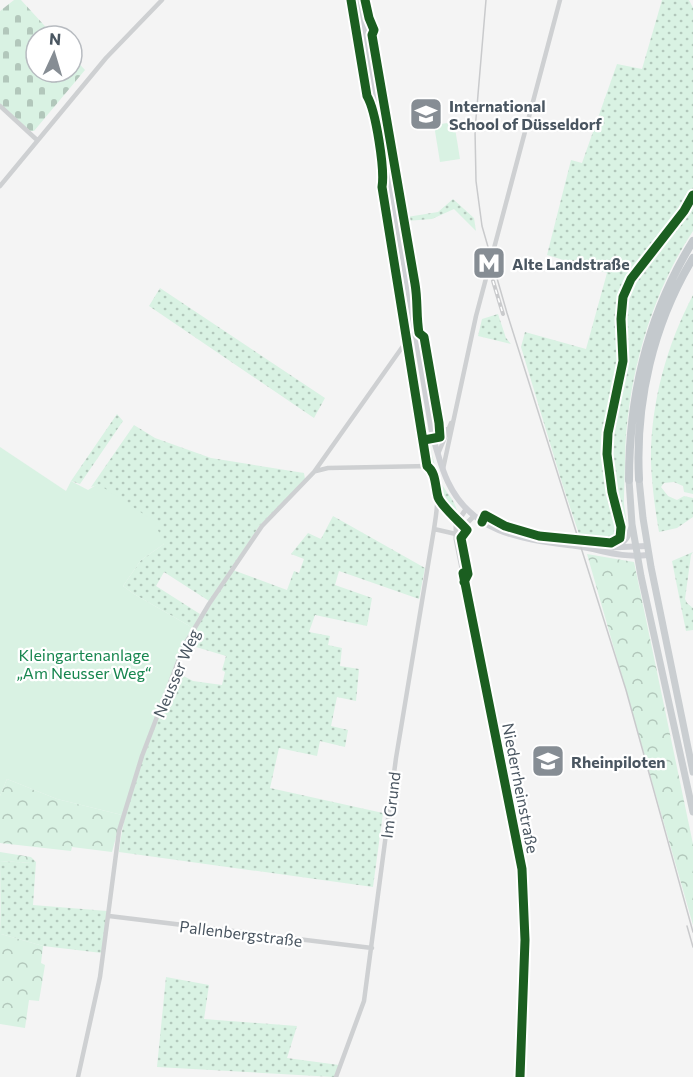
<svg xmlns="http://www.w3.org/2000/svg" width="693" height="1077" font-family="Commissioner,sans-serif">
	<defs>
		<pattern id="grass-dots" width="8" height="8" patternUnits="userSpaceOnUse" patternTransform="scale(1.5)"><rect width="8" height="8" fill="#d9f2e3"/><path d="M2 2h.1M6 6h.1" fill="none" stroke="#b2c7bb" stroke-width="1.8" stroke-linecap="round"/></pattern>
		<pattern id="forest-crowns" width="20" height="18" patternUnits="userSpaceOnUse" patternTransform="scale(1.5)"><rect width="20" height="18" fill="#d9f2e3"/><path d="M2 6a3 3 0 1 1 6 0M12 15a3 3 0 1 1 6 0" fill="none" stroke="#b2c7bb"/></pattern>
		<pattern id="cemetery-stones" width="16" height="16" patternUnits="userSpaceOnUse" patternTransform="scale(1.5)"><rect width="16" height="16" fill="#d9f2e3"/><path d="M2 7V4a2 2 0 0 1 4 0v3zM10 15v-3a2 2 0 0 1 4 0v3z" fill="#b2c7bb"/></pattern>
	</defs>
	<rect width="100%" height="100%" fill="#f4f4f4"/>
	<path fill="url(#grass-dots)" d="M662 0H689L693 8V231C650 296 627 380 625 457 625 472 624 488 624 503 625 514 628 524 626 535L616 544 582 543 562 483 521 347 525 332 586 349 607 273 547 255 571 160 582 163 617 64 642 69Z
		M453 199 474 218 476 231 454 209 432 219 406 221 407 217 438 212Z
		M160 288 325 398 314 418 149 306Z
		M693 295V494L684 492 683 486 674 482 664 483 661 487 668 496 677 500 684 496 693 498V517L677 528 659 532C655 509 652 486 651 463 650 406 666 346 693 295Z
		M498 314 506 338 511 344 478 336 482 319Z
		M421 409H424C428 433 431 460 441 483 447 494 459 504 457 517L440 498 436 473 429 461Z
		M117 414 123 421 80 484 71 481Z
		M134 425 155 438 211 458 304 473 305 479 260 525 209 601 164 572 156 586 200 614 193 628 134 594 123 586 141 560 164 544 98 485 91 487Z
		M333 516 425 568 419 599 339 571 335 585 372 598 367 626 315 615 309 632 330 636 328 645 342 648 340 666 359 669 356 701 337 697 331 726 348 730 345 747 320 741 317 756 279 748 270 788 383 813 373 887 119 852C126 790 154 730 176 672L193 681 222 685 225 672 222 670 226 656 186 644 233 570 287 590 294 571 299 573 304 559 291 554 308 533 321 539Z
		M693 552 691 555 685 599 687 603 693 608V630L686 631 672 561Z
		M31 857 36 862 33 905 107 911 102 953 43 946 1 934 0 861 31 863Z
		M166 977 209 985 204 1019 297 1026 287 1058 339 1065 334 1077 157 1067Z"/>
	<path fill="url(#forest-crowns)" d="M587 554 634 562 693 844V925Z
		M7 779 57 799 122 815 112 852 72 847 71 851 0 843V796Z
		M0 852 31 857V863L0 861Z
		M0 903 1 934 43 946 41 963 45 965 39 1001 29 1000 25 1028 0 1024Z"/>
	<path fill="url(#cemetery-stones)" d="M14 0H21L54 36H36V72H72V56L85 70 34 131H30L0 105V11Z"/>
	<path fill="#d9f2e3" d="M454 122 460 159 440 162 434 125Z
		M0 447 66 491 71 481 88 490 98 484 154 521 164 544 141 560 123 586 134 594 193 628 122 815 57 799 7 779 0 796Z"/>
	<g fill="none" stroke-linecap="round" stroke-linejoin="round">
		<path stroke="#ced0d2" stroke-width="4.5" d="M0 106 37 140
			M0 186 106 58 162 0
			M431 429 439 431 448 429
			M438 454 451 423
			M443 469 476 316 560 0
			M316 471 328 468 429 466C442 484 437 509 434 529L456 534
			M109 916 372 948
			M78 1077 100 977 119 831 142 756 184 646 209 604 262 526 314 472 408 339 415 333
			M336 1077 364 1001 396 758 434 529"/>
		<path stroke="#ced0d2" stroke-width="5" d="M466 509 456 524V539L522 869 525 940 520 1077
			M456 534 474 516"/>
		<path stroke="#ced0d4" stroke-width="6" d="M360 0 433 438C438 453 441 468 448 482 473 535 524 539 576 546 604 550 618 558 648 555
			M616 546C626 542 629 535 632 525
			M597 548 647 546"/>
		<path stroke="#caced1" stroke-width="7" d="M639 479 643 518 651 567 693 772
			M629 480 632 524 641 576 693 812"/>
		<path stroke="#c4c9cd" stroke-width="8" d="M639 479C635 402 653 324 693 258
			M629 480C629 394 648 314 693 241"/>
		<path stroke="#c9cacc" stroke-width="1.5" d="M486 0 475 130 476 181 482 226 507 313 626 690 693 932
			M687 926 693 947"/>
		<g stroke="#c9cacc" stroke-width="4">
			<path id="rail" d="M493 281 503 314"/>
		</g>
		<use href="#rail" stroke="#fff" stroke-width="1.5" stroke-dasharray="4.5" stroke-linecap="butt"/>
		<g stroke="#fff" stroke-width="13">
			<path id="cycleway" d="M351 0 367 96C376 111 385 170 382 187L427 466C436 472 435 486 438 497 441 506 460 522 467 530L461 538 468 574 464 582
				M365 0 369 18 374 30 372 35 415 284C418 301 416 316 419 333L424 337 439 423 440 437 424 440
				M482 522 485 515 505 526 539 536 611 543 620 538 621 527 612 492 607 454 608 433 623 361 621 319 623 297 631 279 684 211 693 195
				M463 573 522 869 525 940 520 1077"/>
		</g>
		<use href="#cycleway" stroke="#1b5e20" stroke-width="9"/>
	</g>
	<defs>
		<g id="school-square" transform="scale(1.725)"><rect x="-9" y="-9" width="18" height="18" rx="4" fill="#868d94" stroke="#fff"/><path d="M0-5L7-2L0 1L-7-2ZM-4 1L0 2.5L4 1V4Q0 6-4 4Z" fill="#fff"/></g>
		<g id="metro-square" transform="scale(1.725)"><rect x="-9" y="-9" width="18" height="18" rx="4" fill="#868d94" stroke="#fff"/><path d="M-5.5 5V-5H-3L0 0L3-5H5.5V5H3V-.5L0 4L-3-.5V5Z" fill="#fff"/></g>
	</defs>
	<g fill-rule="evenodd">
		<use href="#school-square" x="426" y="114"/>
		<use href="#metro-square" x="489" y="263"/>
		<use href="#school-square" x="548" y="761"/>
	</g>
	<g text-anchor="middle" dominant-baseline="central" stroke-width="4.5" stroke-linejoin="round" paint-order="stroke">
		<g font-size="16" font-weight="bold" fill="#4a5661" stroke="#fff" text-anchor="start">
			<text x="449" y="105">International<tspan x="449" dy="18">School of Düsseldorf</tspan></text>
			<text x="512" y="263">Alte Landstraße</text>
			<text x="571" y="761">Rheinpiloten</text>
		</g>
		<g font-size="16" fill="#17864f" stroke="#fff">
			<text x="84" y="654">Kleingartenanlage<tspan x="84" dy="18">„Am Neusser Weg“</tspan></text>
		</g>
		<g font-size="16" fill="#4a5661" stroke="#fff">
			<text transform="translate(176 673) rotate(-67)">Neusser Weg</text>
			<text transform="translate(521 788) rotate(79)">Niederrheinstraße</text>
			<text transform="translate(390 805) rotate(-83)">Im Grund</text>
			<text transform="translate(241 933) rotate(7)">Pallenbergstraße</text>
		</g>
	</g>
	<g transform="translate(54 54) rotate(4)"><circle r="28" fill="#ffffff" stroke="#b7bbc0" stroke-width="1.5"/>
	<path d="M0-4.5L10 22L0 15L-10 22Z" fill="#868d94"/>
	<text y="-9" font-size="16" font-weight="bold" text-anchor="middle" fill="#4a5661">N</text>
	</g>
</svg>
